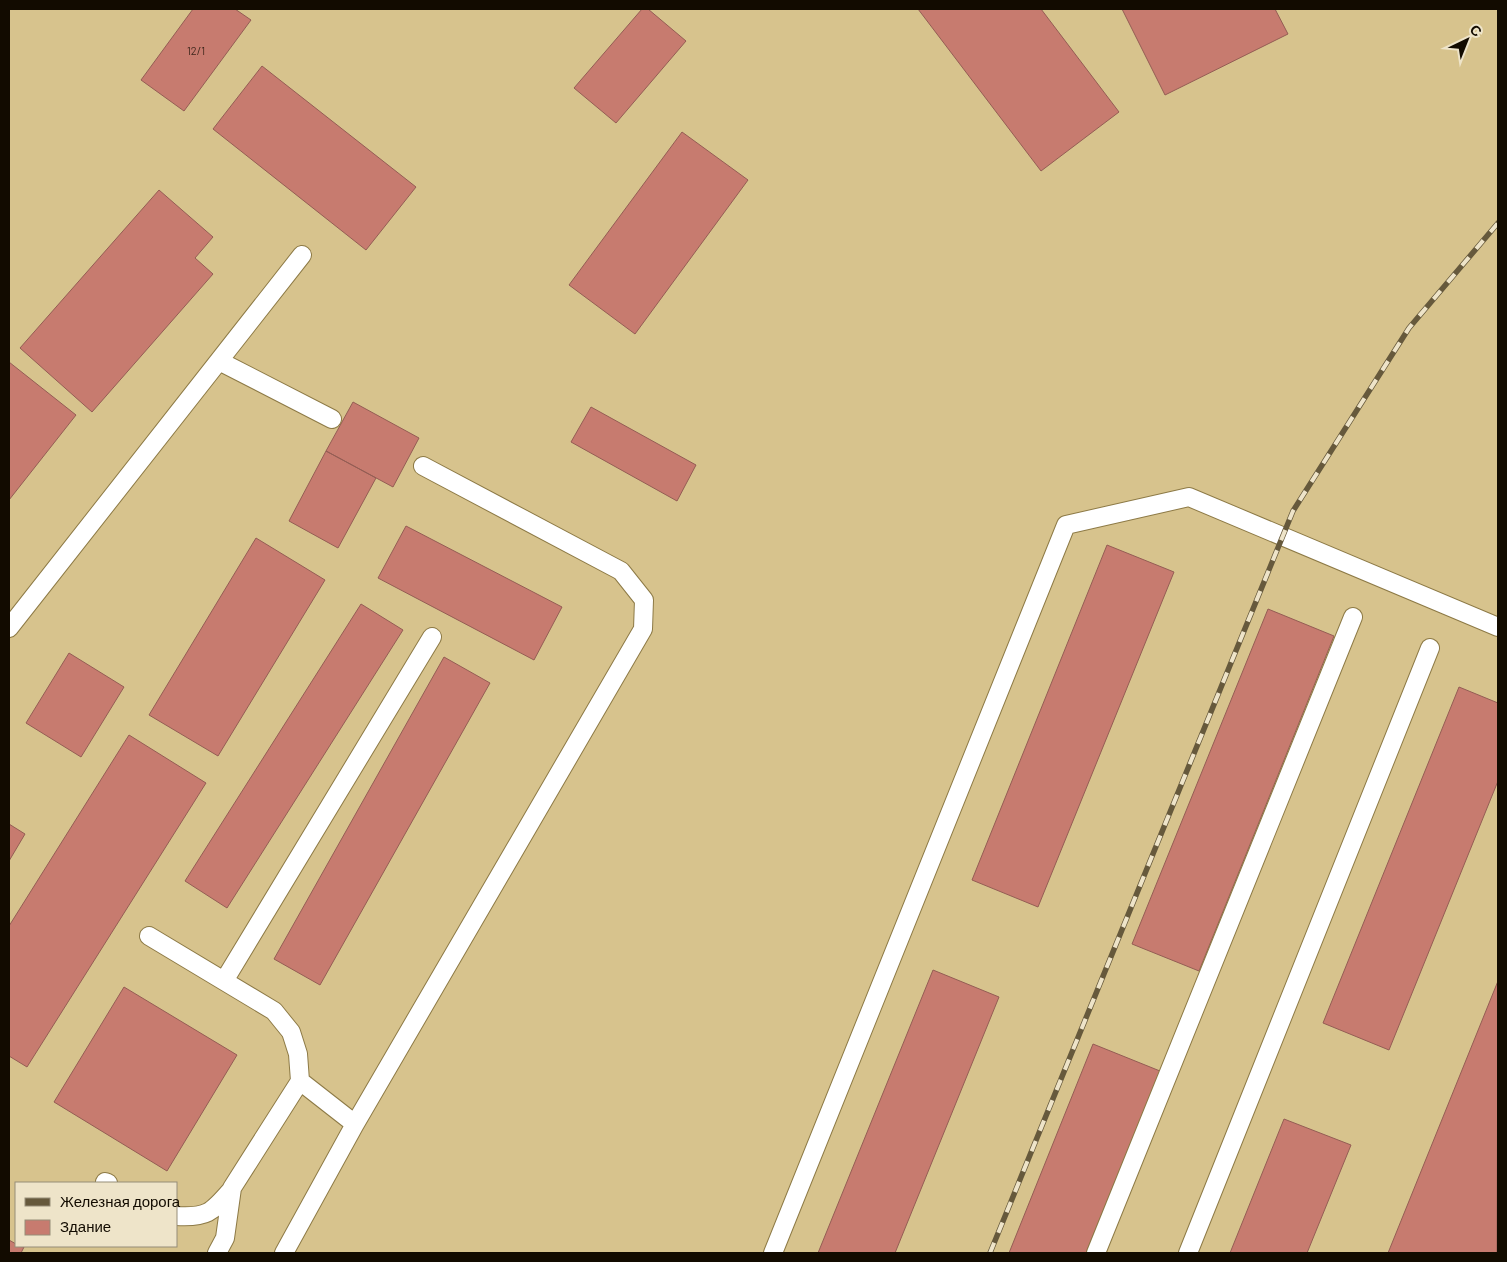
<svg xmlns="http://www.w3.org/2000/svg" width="1507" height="1262" font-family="Barlow,sans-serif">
	<rect width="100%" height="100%" fill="#d7c38d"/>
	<path fill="#c77b6f" stroke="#945d54" d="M193 9H235L251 20 184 111 141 80Z
		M642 9H648L686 41 616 123 574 88Z
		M918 9H1041L1119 112 1041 171Z
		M1122 9H1275L1288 34 1165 95Z
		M262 66 416 187 366 250 213 129Z
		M682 132 748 180 635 334 569 285Z
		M159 190 213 237 195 258 213 274 92 412 20 348Z
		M9 362 76 415 9 500Z
		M353 402 419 438 393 487 326 451Z
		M591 407 696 465 677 501 571 442Z
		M326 451 376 478 338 548 289 521Z
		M406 526 562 607 534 660 378 578Z
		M256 538 325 580 218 756 149 715Z
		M1107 545 1174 572 1038 907 972 880Z
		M361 604 403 630 227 908 185 881Z
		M1268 609 1334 636 1199 971 1132 944Z
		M69 653 124 687 81 757 26 723Z
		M444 657 490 683 320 985 274 959Z
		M1459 687 1498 703V781L1389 1050 1323 1023Z
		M129 735 206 783 27 1067 9 1056V926Z
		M9 824 25 834 9 861Z
		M933 970 999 997 895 1253H818Z
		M1498 981 1497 1253H1388Z
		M124 987 237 1055 167 1171 54 1102Z
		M1093 1044 1160 1071 1086 1253H1009Z
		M1284 1119 1351 1145 1307 1253H1230Z
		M9 1240 16 1244V1246L24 1247 21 1253H9Z"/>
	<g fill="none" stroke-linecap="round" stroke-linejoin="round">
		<g stroke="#8d7a46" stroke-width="20">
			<path id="service" d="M219 361 332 419
				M9 628 302 255
				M149 936 274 1011 291 1032 298 1054 300 1081 355 1124
				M224 981 432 637
				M105 1182 108 1183
				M176 1216C208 1218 212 1212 232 1189
				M217 1253 225 1238 232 1188 300 1081
				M284 1253 355 1124 643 629 644 600 621 571 423 466
				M773 1253 1066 525 1189 497 1498 627
				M1096 1253 1353 617
				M1188 1253 1430 648"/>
		</g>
		<use href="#service" stroke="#fff" stroke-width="18"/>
		<g stroke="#66593c" stroke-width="5.5">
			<path id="rail" d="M990 1253 1293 511 1409 328 1498 223"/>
		</g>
		<use href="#rail" stroke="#eee4c9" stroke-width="4" stroke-dasharray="11" stroke-linecap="butt"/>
	</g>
	<g text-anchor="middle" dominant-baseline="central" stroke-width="4" stroke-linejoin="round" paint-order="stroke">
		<g font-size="11" fill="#3f271c">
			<text x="196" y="50">12/1</text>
		</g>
	</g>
	<rect width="1507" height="1262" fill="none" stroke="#120b00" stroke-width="20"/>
	<rect x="15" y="1182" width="162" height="65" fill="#eee4c9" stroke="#968d79"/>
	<rect x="25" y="1198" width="25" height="8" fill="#66593c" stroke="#968d79"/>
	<text x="60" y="1207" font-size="15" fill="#120b00">Железная дорога</text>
	<rect x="25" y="1220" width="25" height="15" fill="#c77b6f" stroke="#968d79"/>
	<text x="60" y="1232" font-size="15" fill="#120b00">Здание</text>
	<g transform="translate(1467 40) rotate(43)" stroke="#eee4c9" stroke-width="4" paint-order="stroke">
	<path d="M0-4L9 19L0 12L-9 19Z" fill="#120b00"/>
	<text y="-8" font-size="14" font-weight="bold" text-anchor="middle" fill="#120b00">С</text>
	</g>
</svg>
